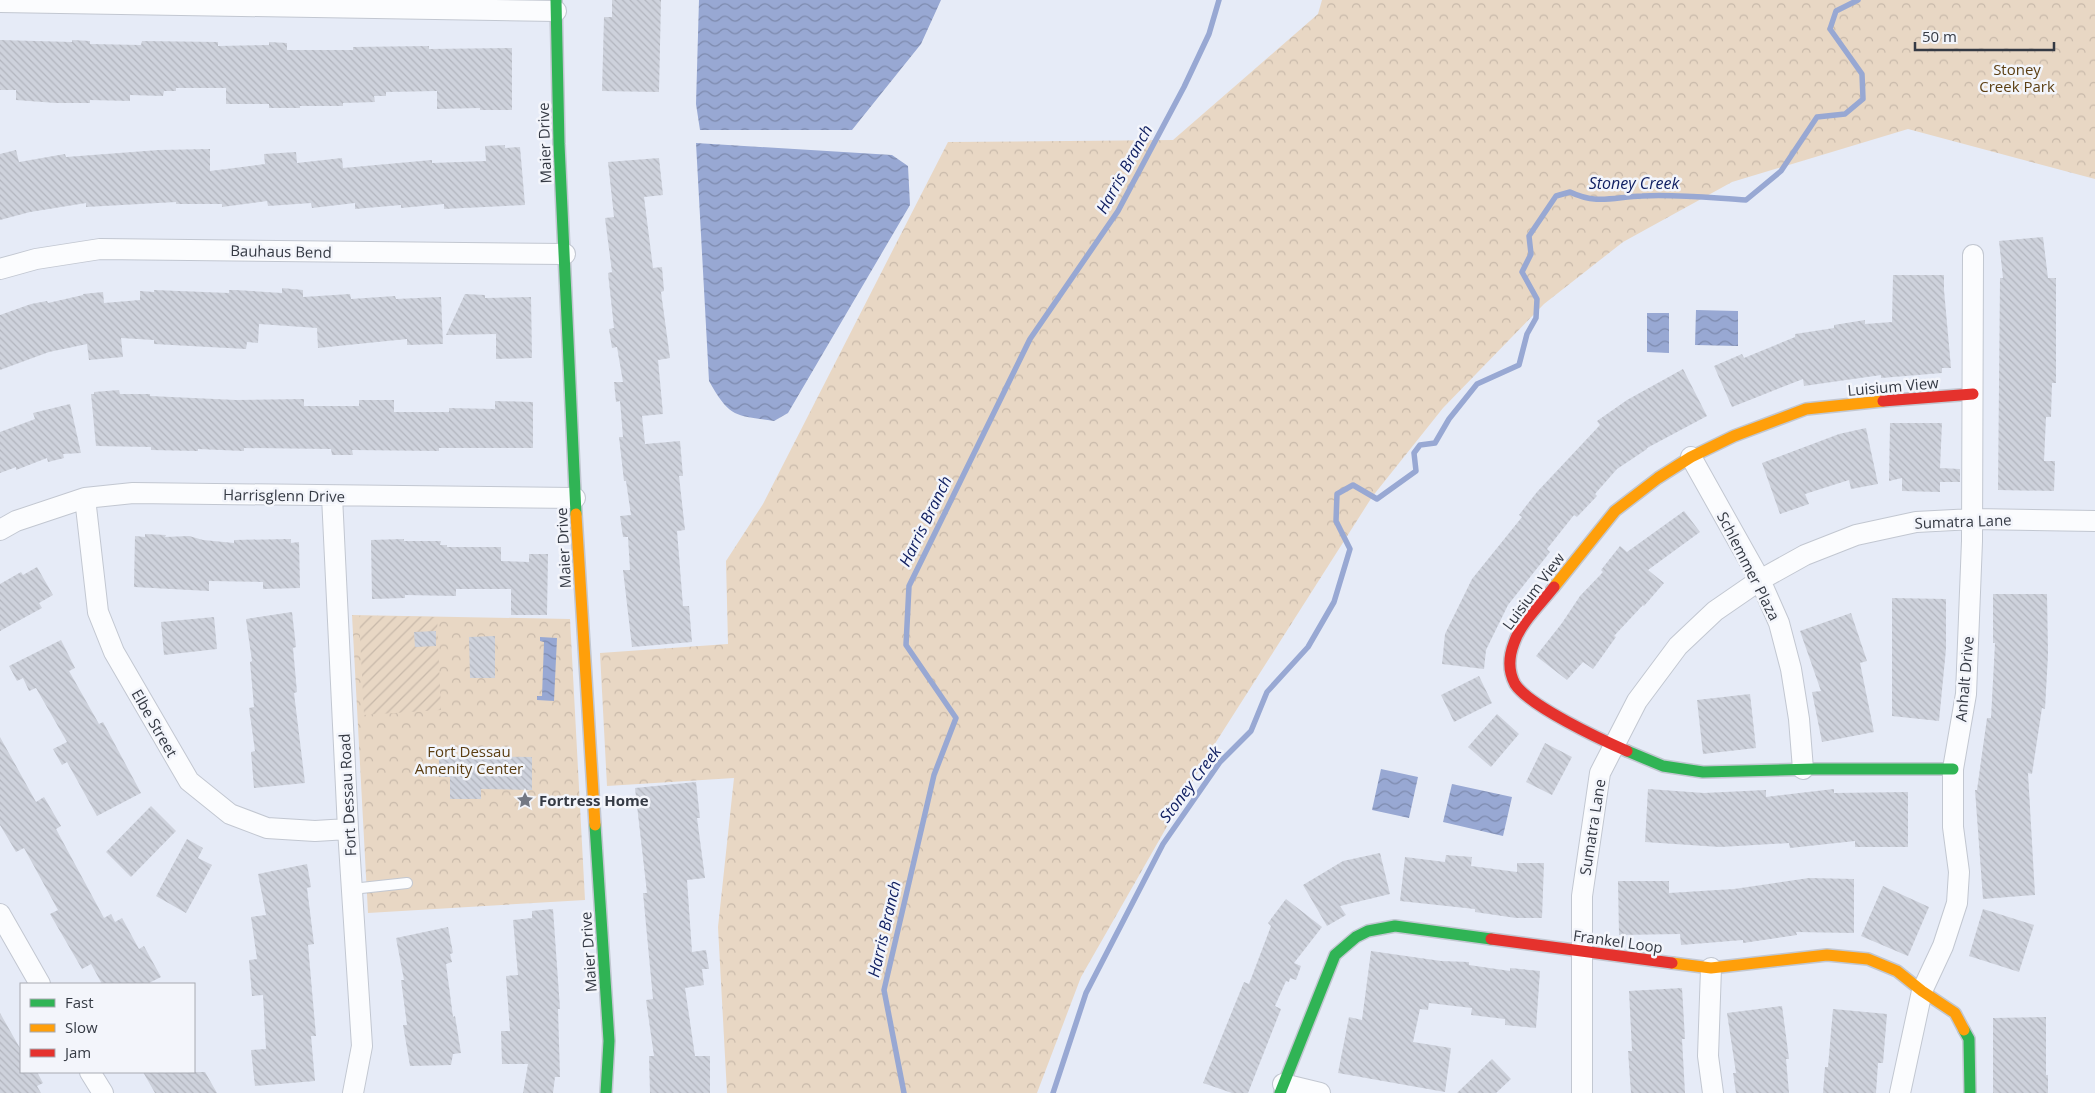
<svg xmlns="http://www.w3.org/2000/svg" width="2095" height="1093" font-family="'Open Sans',sans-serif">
	<defs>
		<pattern id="park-crowns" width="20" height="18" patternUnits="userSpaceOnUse" patternTransform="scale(1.25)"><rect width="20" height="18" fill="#e8d7c4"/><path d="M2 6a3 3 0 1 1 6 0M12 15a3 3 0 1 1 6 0" fill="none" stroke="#c8b9aa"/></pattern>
		<pattern id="garden-furrows" width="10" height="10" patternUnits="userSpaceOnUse" patternTransform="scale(1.25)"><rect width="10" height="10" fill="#e8d7c4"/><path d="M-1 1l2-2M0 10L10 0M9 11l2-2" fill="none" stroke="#c8b9aa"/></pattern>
		<pattern id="water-waves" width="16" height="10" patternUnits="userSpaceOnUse" patternTransform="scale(1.25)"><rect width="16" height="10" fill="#98a8d3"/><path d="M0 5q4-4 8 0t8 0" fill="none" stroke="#7d8aad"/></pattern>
		<pattern id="building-back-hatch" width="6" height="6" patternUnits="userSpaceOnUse" patternTransform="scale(1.25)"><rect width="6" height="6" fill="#ced2dc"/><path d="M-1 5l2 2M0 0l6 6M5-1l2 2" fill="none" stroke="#b2b5be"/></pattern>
	</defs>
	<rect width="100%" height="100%" fill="#e6ebf7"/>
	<path fill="url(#park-crowns)" d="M1322 0H2095V179L1908 129 1732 182 1623 242 1544 304 1443 408 1372 497 1209 753 1081 977 1037 1093H727L718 927 734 778 607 786 600 653 728 644 726 561 763 504 948 142 1173 140 1318 14Z
		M352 615 570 619 585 900 368 913Z"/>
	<path fill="url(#garden-furrows)" d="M359 616 437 617 441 710 364 715Z"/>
	<path fill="url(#water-waves)" d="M699 0H941L921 44 852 130H700L696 104Z
		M696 143 892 155 908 166 910 205 788 413 774 421C734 415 730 418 709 381Z
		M1696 310 1738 311V346L1695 345Z
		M1647 313H1669V353L1647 352Z
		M540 637 557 638 554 701 537 700V696H542L544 642 540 641Z
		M1381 769 1418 777 1409 818 1372 810Z
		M1452 784 1512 797 1503 836 1443 822Z"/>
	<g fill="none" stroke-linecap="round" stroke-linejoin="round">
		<path stroke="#98a8d3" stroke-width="5.5" d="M904 1093 884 990 934 775 956 718 906 645 909 586 1030 339 1118 211 1184 87 1209 34 1219 0
			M1053 1093 1086 993 1163 844 1220 762 1251 731 1267 692 1308 647 1334 602 1350 549 1336 521 1337 494 1353 485 1377 499 1416 471 1414 453 1420 445 1435 443 1449 419 1477 384 1519 365 1527 334 1536 318 1537 299 1522 272 1531 254 1529 236 1556 196 1570 192C1597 205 1614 197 1642 196 1676 194 1712 198 1746 200L1781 171 1817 117 1845 114 1863 99 1862 74 1830 29 1836 11 1858 0"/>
	</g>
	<path fill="url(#building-back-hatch)" d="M612 0H661L659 92 602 91 604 17H612Z
		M0 40 72 42V40L90 41V44L141 45 142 41 218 42V46L269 45V42L287 43V50H353V47L429 46V49L512 48V110H480V108L437 109V91L386 92V96H374L375 102 343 103V106H300V108H269V104H226V88H176V91H164L163 96 130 95V101L90 100V103H56L16 100V90H0Z
		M505 145V148L520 147 525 205 444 209V204L401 208V205L355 209V203L312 208 311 203 268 206 267 201 222 207V204H176V202L86 207V203L30 212 0 220V154L16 150 19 162 65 154 66 157 159 150 210 149V171L265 164 264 154 296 152 297 163 342 158 343 168 432 160V163L486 161 485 146Z
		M659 158 663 195 644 197 653 268 662 267 664 291 661 292 670 358 658 360 663 414 642 416 645 444 680 441 683 476H679L685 530 677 531 683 606H689L692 642 632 647 623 570H630L628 537H623L620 516 631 515 626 481H624L619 437H623L620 401 616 402 614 382H623L617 347 612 348 609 329 614 328 608 273 612 272 605 218 614 217 608 162Z
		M2043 237 2048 278H2056V383H2052L2051 417H2046L2044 461H2055L2054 491 1998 490 2000 278H2003L1999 241Z
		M1893 275H1944V290L1951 368H1942V373L1881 378V375L1804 386 1803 379 1732 407 1714 366 1742 354 1744 358 1795 337V334L1834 328V325L1865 320V324L1892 322Z
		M282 288 303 290V297L350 294 351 299 395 296 396 299 441 297 443 344 407 345V339L318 348 317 328 259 324 258 343 247 342 246 349 154 344V340L121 338 123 357 89 360 87 344 49 352 0 370V315L31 304 47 301 48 303 83 295V294L103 292 104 303 140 300V291L154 292V290L229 293V290H235L282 293Z
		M465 294 485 295V298L531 297 532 358 496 359V334L446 335Z
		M1683 369 1707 416 1647 448V449L1617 469 1595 494 1597 496 1577 517 1574 515 1547 549 1550 552 1508 605 1486 650 1484 669 1442 664 1445 634 1472 579 1522 517 1519 515 1537 492 1600 425 1597 421 1627 400Z
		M119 390 120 394H150V396L236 400 304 399V406H359V400H394V412H449V408L495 409V401L533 402V448H439V451L352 450 353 455H332L331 449 244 448V451L198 449V451L151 450V447L96 446 91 394H94V392Z
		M70 404 81 453 63 454 64 458 48 462 47 458 16 470V467L0 473V432L35 419 33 413Z
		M1890 423H1942L1940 468 1960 469V482H1940V492L1902 491V478L1889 481Z
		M1866 428 1878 484 1851 489 1849 480 1805 494 1809 504 1780 514 1762 463 1839 434Z
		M1684 511 1700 532 1648 570 1664 583 1644 606 1643 605 1614 636 1616 637 1593 669 1583 662 1567 680 1536 656 1562 623 1580 596 1603 572 1601 570 1620 546 1627 552Z
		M145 534 166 535 165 537 189 536 203 540 234 543V540L291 539V543L299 542 300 588 263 589V582L209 581V591L134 587 135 536 145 537Z
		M404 539V541H441L440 545H447V547H501V561L529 562V554H548L547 615H511V589H456V596L405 595V598L372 599 371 540Z
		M37 567 53 595 39 603 42 608 0 631V584L21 572 23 575Z
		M1993 594H2047L2048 654 2045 709 2042 708 2032 774 2028 773 2035 895 1983 899 1975 790H1977L1987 718H1991L1995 643H1993Z
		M1892 598 1946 599V649L1939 721 1892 716Z
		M292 612 296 647 293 648 297 692 294 693 305 783 254 788 251 752 255 751 249 708 254 707 250 662 252 661 246 619Z
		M1851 613 1867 661 1860 663 1874 732 1822 742 1812 692 1821 691 1800 631Z
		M214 617 217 649 164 655 161 622Z
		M436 631V646L415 647 414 632Z
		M495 636V678H470L469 637Z
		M61 640 75 668 69 671 99 724 103 722 141 793 97 816 67 762 62 765 53 749 67 742 36 688 29 691 23 678 17 681 9 666Z
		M1479 676 1492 703 1454 722 1441 695Z
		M1750 694 1756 748 1703 754 1697 700Z
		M1497 714 1519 734 1491 767 1468 747Z
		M0 737 36 802 44 797 61 826 56 829 104 918 111 914 115 922 122 918 139 949 144 946 161 977 147 984H102L91 964 82 969 50 914 58 910 24 848 16 852 0 825Z
		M1545 743 1572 757 1552 795 1526 782Z
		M439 756 532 757V790L481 789V799H450V777H439Z
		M696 782 700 818H697L705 878 687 880 692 952 706 950 709 969H702L704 985 685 988 695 1056H710V1093H650L649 1056H654L646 1000 653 999 643 893H647L635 788Z
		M1648 789 1704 793 1766 790V797L1834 789V793L1908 792V847H1855V841L1790 848 1789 843 1720 847 1645 842Z
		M151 806 176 831 131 877 106 852Z
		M187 839 203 848 198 858 212 865 186 913 156 896Z
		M1380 853 1390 894 1340 906 1346 915 1327 926 1303 885 1343 861Z
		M1446 855 1472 857 1471 866 1517 872V863H1544L1542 918H1516L1475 912V909L1400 901 1405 857 1445 862Z
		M307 864 311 887 307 888 314 944 308 945 316 1036H311L315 1081 255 1086 251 1050 266 1049 263 995 252 996 249 960 257 959 251 917 266 915 258 874Z
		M1809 878 1854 879V933L1796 932 1797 935 1743 943V940L1681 945 1680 934 1619 935 1618 881H1669V893L1734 889Z
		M1883 886 1929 907 1908 956 1861 936Z
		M1286 899 1322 927 1294 963 1301 966 1296 980 1290 978 1289 982 1286 981 1275 1006 1281 1009 1248 1093H1232L1203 1083 1244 982 1249 984 1271 926 1268 923Z
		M553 909 560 1009H558L560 1077H555L553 1093H523L528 1064H502L501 1031H510L506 976 518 975 513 920 532 918V911Z
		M1983 909 2034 925 2019 972 1969 956Z
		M448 927 453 953 450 954 452 962 446 964 453 1017 455 1016 461 1053 453 1054 451 1065 410 1066 403 1025H407L401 980H404L396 938Z
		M1371 951 1441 961 1469 962V965L1510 971V968L1540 971 1536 1028 1505 1025V1019L1471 1015 1472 1008 1429 1003 1428 1010 1420 1009 1413 1042 1451 1048 1445 1092 1338 1073 1349 1017 1362 1020Z
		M1682 988 1685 1039H1682L1685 1093H1631L1628 1051H1632L1629 991Z
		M1782 1006 1789 1059H1786L1789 1093H1736L1733 1073H1736L1727 1013Z
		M1833 1009 1887 1014 1883 1063H1878L1876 1093H1823L1825 1067H1828Z
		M0 1013 21 1050V1072H37L43 1083 37 1086 41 1093H0Z
		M2046 1017V1075H2048V1093H1993V1018Z
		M1492 1059 1511 1079 1496 1093H1457Z
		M143 1072H205L217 1093H155Z"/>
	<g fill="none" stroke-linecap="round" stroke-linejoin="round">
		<g stroke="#c2c7d1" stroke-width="12">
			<path id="lane" d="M352 889 407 883"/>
		</g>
		<g stroke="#c2c7d1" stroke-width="22">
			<path id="street" d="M0 2 556 11
				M0 269 36 259 100 249 565 254
				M1691 457 1760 580 1779 623 1791 669 1799 719 1803 769
				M332 496 348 829 362 1046 353 1093
				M85 498 98 612 114 652 189 781 230 814 267 828 315 831 348 829
				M0 530 16 521 85 498 133 493 575 498
				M0 914 40 984
				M1711 968 1708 1056 1713 1093
				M90 1072 103 1093
				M1283 1084 1320 1093
				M1582 1093V896L1600 773 1637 701 1678 646 1715 611 1760 580 1805 555 1856 535 1916 522 1973 519 2095 521
				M1900 1093 1922 991 1943 946 1957 903 1959 872 1953 827V769L1966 694 1972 541 1973 255"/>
		</g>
		<g stroke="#c2c7d1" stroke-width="14">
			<path id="fast" d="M556 0 559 144 576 514
				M1627 751 1663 766 1703 772 1814 769H1953
				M595 825 609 1041 606 1093
				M1964 1030 1969 1039 1970 1093
				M1280 1093 1335 955 1356 937 1368 931 1395 926 1491 939"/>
		</g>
		<g stroke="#c2c7d1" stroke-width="14">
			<path id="slow" d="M576 514 595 825
				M1554 587 1615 511 1658 478 1691 457 1734 436 1806 409 1883 401
				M1672 963 1711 968 1827 955 1868 959 1897 971 1922 991 1955 1013 1964 1030"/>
		</g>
		<g stroke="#c2c7d1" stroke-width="14">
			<path id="jam" d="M1883 401 1973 394
				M1554 587C1541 604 1521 622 1514 643 1509 656 1508 671 1515 684 1529 706 1602 740 1627 751
				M1491 939 1672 963"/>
		</g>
		<use href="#lane" stroke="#fbfcfe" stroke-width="10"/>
		<use href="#street" stroke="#fbfcfe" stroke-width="20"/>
		<use href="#fast" stroke="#30b455" stroke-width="11"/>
		<use href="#slow" stroke="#ff9f0a" stroke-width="11"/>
		<use href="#jam" stroke="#e5322d" stroke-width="11"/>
	</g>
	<defs>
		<g id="sight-bare" transform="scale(1.35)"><path d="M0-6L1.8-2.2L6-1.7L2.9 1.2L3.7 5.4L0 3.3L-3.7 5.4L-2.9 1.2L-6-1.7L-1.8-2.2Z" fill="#737883" stroke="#f3f5fb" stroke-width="2.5" paint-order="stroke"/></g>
	</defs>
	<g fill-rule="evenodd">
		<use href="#sight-bare" x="525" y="800"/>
	</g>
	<g text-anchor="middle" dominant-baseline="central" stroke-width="5" stroke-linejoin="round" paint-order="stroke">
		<g font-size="15" fill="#5c3f13" stroke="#f3f5fb">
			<text x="2017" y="69">Stoney<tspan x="2017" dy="17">Creek Park</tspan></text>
			<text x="469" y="751">Fort Dessau<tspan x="469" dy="17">Amenity Center</tspan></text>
		</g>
		<g font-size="15" fill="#353a44" stroke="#f3f5fb">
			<text transform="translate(544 143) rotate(-92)">Maier Drive</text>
			<text transform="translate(281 251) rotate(1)">Bauhaus Bend</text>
			<text transform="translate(1893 386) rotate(-5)">Luisium View</text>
			<text transform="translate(284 495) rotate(1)">Harrisglenn Drive</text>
			<text transform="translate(1963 521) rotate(-2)">Sumatra Lane</text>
			<text transform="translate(563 548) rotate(-93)">Maier Drive</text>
			<text transform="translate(1749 566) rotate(63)">Schlemmer Plaza</text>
			<text transform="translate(1533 591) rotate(-53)">Luisium View</text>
			<text transform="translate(1964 679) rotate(-85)">Anhalt Drive</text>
			<text transform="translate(155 723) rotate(60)">Elbe Street</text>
			<text transform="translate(347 795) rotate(-93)">Fort Dessau Road</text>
			<text transform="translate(1592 827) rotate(-81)">Sumatra Lane</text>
			<text transform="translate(1618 941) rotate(8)">Frankel Loop</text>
			<text transform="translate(588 952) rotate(-94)">Maier Drive</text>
		</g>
		<g font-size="15" font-weight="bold" fill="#353a44" stroke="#f3f5fb" text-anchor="start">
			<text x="539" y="800">Fortress Home</text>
		</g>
		<g font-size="16" font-style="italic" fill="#112062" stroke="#f3f5fb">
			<text transform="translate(1124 169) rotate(-61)">Harris Branch</text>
			<text x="1634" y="183">Stoney Creek</text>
			<text transform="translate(925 521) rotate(-64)">Harris Branch</text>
			<text transform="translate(1190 784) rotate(-53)">Stoney Creek</text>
			<text transform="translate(884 929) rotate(-77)">Harris Branch</text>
		</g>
	</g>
	<rect x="20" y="983" width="175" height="90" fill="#f3f5fb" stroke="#a7aab2"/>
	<rect x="30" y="999" width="25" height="8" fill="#30b455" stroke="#a7aab2"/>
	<text x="65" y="1008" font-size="15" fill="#353a44">Fast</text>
	<rect x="30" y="1024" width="25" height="8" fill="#ff9f0a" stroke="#a7aab2"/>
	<text x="65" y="1033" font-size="15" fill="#353a44">Slow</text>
	<rect x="30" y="1049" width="25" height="8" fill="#e5322d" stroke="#a7aab2"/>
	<text x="65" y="1058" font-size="15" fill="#353a44">Jam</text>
	<path d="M1915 42v8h139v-8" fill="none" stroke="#353a44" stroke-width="2.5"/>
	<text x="1922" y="42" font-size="15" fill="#353a44" stroke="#f3f5fb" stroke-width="4" paint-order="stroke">50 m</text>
</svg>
